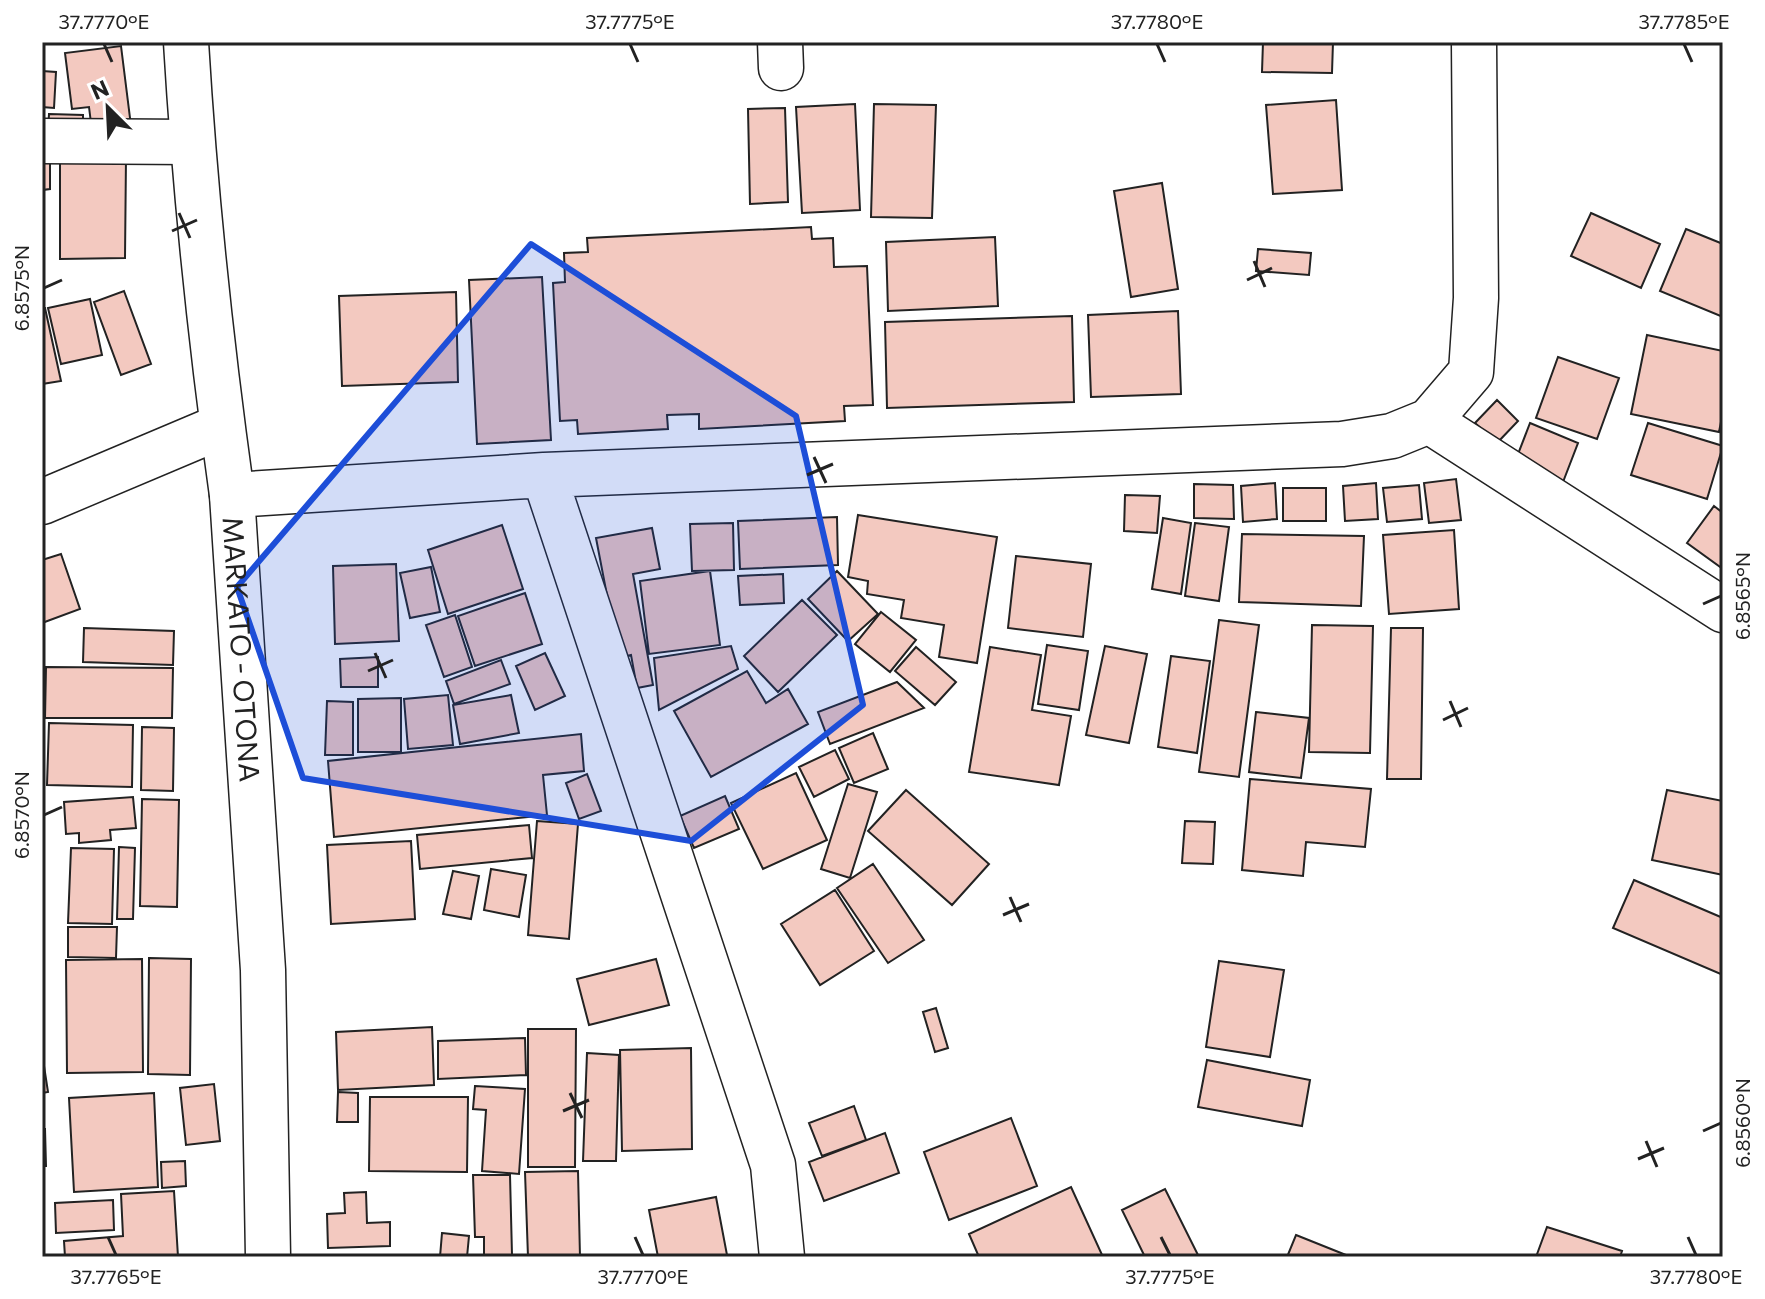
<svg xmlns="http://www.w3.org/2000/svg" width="1765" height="1299" font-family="Commissioner,sans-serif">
	<rect width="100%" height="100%" fill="#fff"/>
	<path fill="#f3c9c0" stroke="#222" stroke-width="2" d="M1263 42H1333L1332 73 1262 72Z
		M121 46 131 126 92 131 89 107 72 109 65 53Z
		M42 71 56 72 54 108 42 107Z
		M1336 100 1342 190 1273 194 1266 105Z
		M855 104 860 210 802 213 796 107Z
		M874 104 936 105 932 218 871 217Z
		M785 108 788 202 750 204 748 109Z
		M49 114 83 115V132H48Z
		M60 157H126L125 258 60 259Z
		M42 159H50V189L42 190Z
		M1162 183 1178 289 1131 297 1114 191Z
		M1591 213 1660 244 1641 288 1571 256Z
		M811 227 812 239 833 238 834 267 867 266 873 405 844 406 845 421 699 429V414L667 415 668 429 578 434 577 420 560 421 553 283 565 282 564 253 588 252 587 238Z
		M1686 229 1723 244V317L1660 291Z
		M995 237 998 306 888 311 886 242Z
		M1258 249 1311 253 1309 275 1256 271Z
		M542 277 551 440 477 444 469 280Z
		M124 291 151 364 121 375 94 302Z
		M456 292 458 382 342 386 339 296Z
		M90 299 102 355 61 364 48 308Z
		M42 308H45L61 381 42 384Z
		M1178 311 1181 394 1091 397 1088 315Z
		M1072 316 1074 402 887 408 885 322Z
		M1647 335 1723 351V412L1719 432 1631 414Z
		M1558 357 1619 378 1597 439 1536 418Z
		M1497 400 1518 421 1497 443 1475 423Z
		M1530 423 1578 443 1563 482 1515 462Z
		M1648 423 1723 446 1707 499 1631 475Z
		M1456 479 1461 520 1429 523 1424 483Z
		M1275 483 1277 519 1243 522 1241 486Z
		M1376 483 1378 519 1345 521 1343 486Z
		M1194 484 1233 485 1234 519 1194 518Z
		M1419 485 1422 519 1387 522 1383 488Z
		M1283 488H1326V521H1283Z
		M1125 495 1160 496 1157 533 1124 531Z
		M1714 506 1723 513V569L1687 543Z
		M858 515 997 537 977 663 939 657 944 625 901 618 904 600 867 594 868 581 848 577Z
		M837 517 838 565 740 569 738 521Z
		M1163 518 1191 523 1181 594 1152 589Z
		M733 523 734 570 692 571 690 524Z
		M1195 523 1229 527 1219 601 1185 596Z
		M502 525 523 589 448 614 428 550Z
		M652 528 660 569 633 574 653 685 637 688 631 655 619 658 596 538Z
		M1454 530 1459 609 1389 614 1383 535Z
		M1242 534 1364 536 1361 606 1239 602Z
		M61 554 80 609 42 623V560Z
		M1016 556 1091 564 1083 637 1008 628Z
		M396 564 399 641 335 644 333 566Z
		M431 567 440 612 410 618 400 573Z
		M710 571 720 645 649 654 640 581Z
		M837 571 878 614 848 641 808 599Z
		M783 574 784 603 740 605 738 576Z
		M525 593 542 644 475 666 458 616Z
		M802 600 837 635 778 692 744 656Z
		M881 612 916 640 890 672 855 644Z
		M455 615 472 667 444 677 426 625Z
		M1219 620 1259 625 1239 777 1199 772Z
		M1312 625 1373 626 1370 753 1309 752Z
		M84 628 174 631 173 665 83 662Z
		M1391 628H1423L1421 779H1387Z
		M1047 645 1088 651 1079 710 1038 704Z
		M731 646 738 669 659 710 654 658Z
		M1105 646 1147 654 1129 743 1086 735Z
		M916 647 956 682 935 705 895 671Z
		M990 647 1041 655 1032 710 1071 716 1059 785 969 772Z
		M545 653 565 696 535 710 516 666Z
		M1171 656 1210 661 1197 753 1158 747Z
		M378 657V687H341L340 659Z
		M501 660 510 684 454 704 446 681Z
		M46 667 173 668 172 718H45Z
		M747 671 766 703 788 689 808 724 711 777 674 711Z
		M897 682 924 708 830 744 818 712Z
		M448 695 453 745 408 749 404 699Z
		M511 695 519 733 460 744 453 705Z
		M401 698V752H358V699Z
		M327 701 353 702V755H325Z
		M1256 712 1309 718 1301 778 1249 772Z
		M49 723 133 725 132 787 47 785Z
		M142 727 174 728 173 791 141 790Z
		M873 733 888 769 854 783 839 748Z
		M581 734 584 771 543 775 547 815 334 837 328 761Z
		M835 750 849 779 814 797 799 767Z
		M796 773 827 840 763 869 731 803Z
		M587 774 601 811 579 819 566 783Z
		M1250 779 1371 789 1365 847 1306 842 1303 876 1242 870Z
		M848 784 877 792 850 878 821 869Z
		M906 790 989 864 952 905 868 831Z
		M1667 790 1723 801V875L1652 860Z
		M725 796 739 829 694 848 680 816Z
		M133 797 136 828 110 830 111 840 79 843V833L66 834 64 802Z
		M142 799 179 800 177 907 140 906Z
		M537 821 578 824 569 939 528 935Z
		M1185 821 1215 822 1213 864 1182 863Z
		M529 825 532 858 420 869 417 835Z
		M411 841 415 919 331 924 327 845Z
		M119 847 135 848 133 919H117Z
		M71 848 114 849 112 924 68 923Z
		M873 864 924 940 888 963 837 888Z
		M491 869 526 875 519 917 484 910Z
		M453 871 479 876 471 919 443 914Z
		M1634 880 1723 918V975L1613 928Z
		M835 890 874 951 820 985 781 924Z
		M68 927H117L116 958 68 957Z
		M149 958 191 959 190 1075 148 1074Z
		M142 959 143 1072 67 1073 66 960Z
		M656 959 669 1005 589 1025 577 979Z
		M1219 961 1284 970 1270 1057 1206 1047Z
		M936 1008 948 1048 935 1052 923 1012Z
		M432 1027 434 1085 338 1090 336 1032Z
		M528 1029H576L575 1167H528Z
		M525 1038 526 1075 438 1079V1041Z
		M691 1048 692 1149 622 1151 620 1050Z
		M42 1053 48 1092 42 1093Z
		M587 1053 619 1055 616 1161H583Z
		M1207 1060 1310 1080 1302 1126 1198 1107Z
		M214 1084 220 1141 186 1145 180 1088Z
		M475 1086 525 1089 519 1174 482 1171 486 1110 473 1109Z
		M338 1092 358 1093V1122H337Z
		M154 1093 158 1187 74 1192 69 1098Z
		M370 1097H468L467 1172 369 1171Z
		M854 1106 866 1140 822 1156 809 1123Z
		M1011 1118 1037 1186 949 1220 924 1152Z
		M42 1129H45L46 1166H42Z
		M885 1133 899 1173 824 1201 809 1162Z
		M185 1161 186 1186 162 1188 161 1162Z
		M578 1171 580 1257H528L525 1172Z
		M473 1175H510L512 1255 484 1256V1237H475Z
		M1071 1187 1103 1257H979L969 1234Z
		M1165 1189 1199 1257H1145L1122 1210Z
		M174 1191 178 1257H65L64 1241 123 1236 121 1194Z
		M366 1192 367 1223 390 1222V1246L328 1248 327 1214 345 1213 344 1193Z
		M716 1197 727 1255 718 1257H658L649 1210Z
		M113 1200 114 1230 56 1233 55 1203Z
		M1547 1227 1622 1251 1620 1257H1536Z
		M442 1233 469 1236 467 1257H440Z
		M1296 1235 1351 1257H1287Z"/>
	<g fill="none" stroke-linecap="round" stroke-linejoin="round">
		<g stroke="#222" stroke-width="47">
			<path id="minor" d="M780 42 781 68
				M42 141 192 142
				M1429 421 1723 610
				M544 475 773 1165 782 1257
				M232 495 544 475 1342 444 1392 436 1429 421 1471 372 1476 298 1474 42
				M42 502 222 426"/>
		</g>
		<g stroke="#222" stroke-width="47">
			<g id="primary">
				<path id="s1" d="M186 42C195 193 211 345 232 495L263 970 268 1257"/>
			</g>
		</g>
		<use href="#minor" stroke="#fff" stroke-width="44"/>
		<use href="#primary" stroke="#fff" stroke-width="44"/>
	</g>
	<path fill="#1d4ed8" fill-opacity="0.2" stroke="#1d4ed8" stroke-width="6" stroke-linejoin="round" d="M531 244 796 416 863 705 691 841 303 778 237 587Z"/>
	<path fill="none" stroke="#222" stroke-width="3" d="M104 44 112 62M630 44 638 62M1157 44 1165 62M1684 44 1692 62M179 213 190 238M172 231 197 220M1254 261 1265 287M1247 280 1272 268M44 288 62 280M814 457 826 483M807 475 833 464M1703 604 1721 596M375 653 386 678M368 671 393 660M1450 701 1461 727M1443 720 1468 708M44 815 62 807M1010 897 1021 922M1003 915 1029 904M570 1093 582 1118M563 1111 589 1100M1703 1131 1721 1123M1646 1141 1657 1167M1638 1159 1664 1148M108 1237 116 1255M635 1237 643 1255M1161 1237 1170 1255M1688 1237 1696 1255"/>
	<g text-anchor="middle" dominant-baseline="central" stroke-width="6" stroke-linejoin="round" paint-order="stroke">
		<g font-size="28" fill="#222" stroke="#fff">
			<text stroke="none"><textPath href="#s1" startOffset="610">MARKATO - OTONA</textPath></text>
		</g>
	</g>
	<rect width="1765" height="1299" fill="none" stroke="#ffffff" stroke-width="88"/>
	<g transform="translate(108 108) rotate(336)" stroke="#ffffff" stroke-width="6" paint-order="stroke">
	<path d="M0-6L14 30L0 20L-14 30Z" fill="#222222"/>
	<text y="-12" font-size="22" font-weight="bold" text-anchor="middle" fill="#222222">N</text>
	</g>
	<rect x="44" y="44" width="1677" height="1211" fill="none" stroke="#222" stroke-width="3"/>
	<g font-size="20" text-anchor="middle" fill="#222">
		<text x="104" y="29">37.7770°E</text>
		<text x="630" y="29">37.7775°E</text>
		<text x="1157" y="29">37.7780°E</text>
		<text x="1684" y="29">37.7785°E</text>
		<text transform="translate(22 288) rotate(-90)" y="7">6.8575°N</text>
		<text transform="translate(1743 596) rotate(-90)" y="7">6.8565°N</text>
		<text transform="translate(22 815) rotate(-90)" y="7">6.8570°N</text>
		<text transform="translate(1743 1123) rotate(-90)" y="7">6.8560°N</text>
		<text x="116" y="1284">37.7765°E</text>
		<text x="643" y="1284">37.7770°E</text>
		<text x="1170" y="1284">37.7775°E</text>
		<text x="1696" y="1284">37.7780°E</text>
	</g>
</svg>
